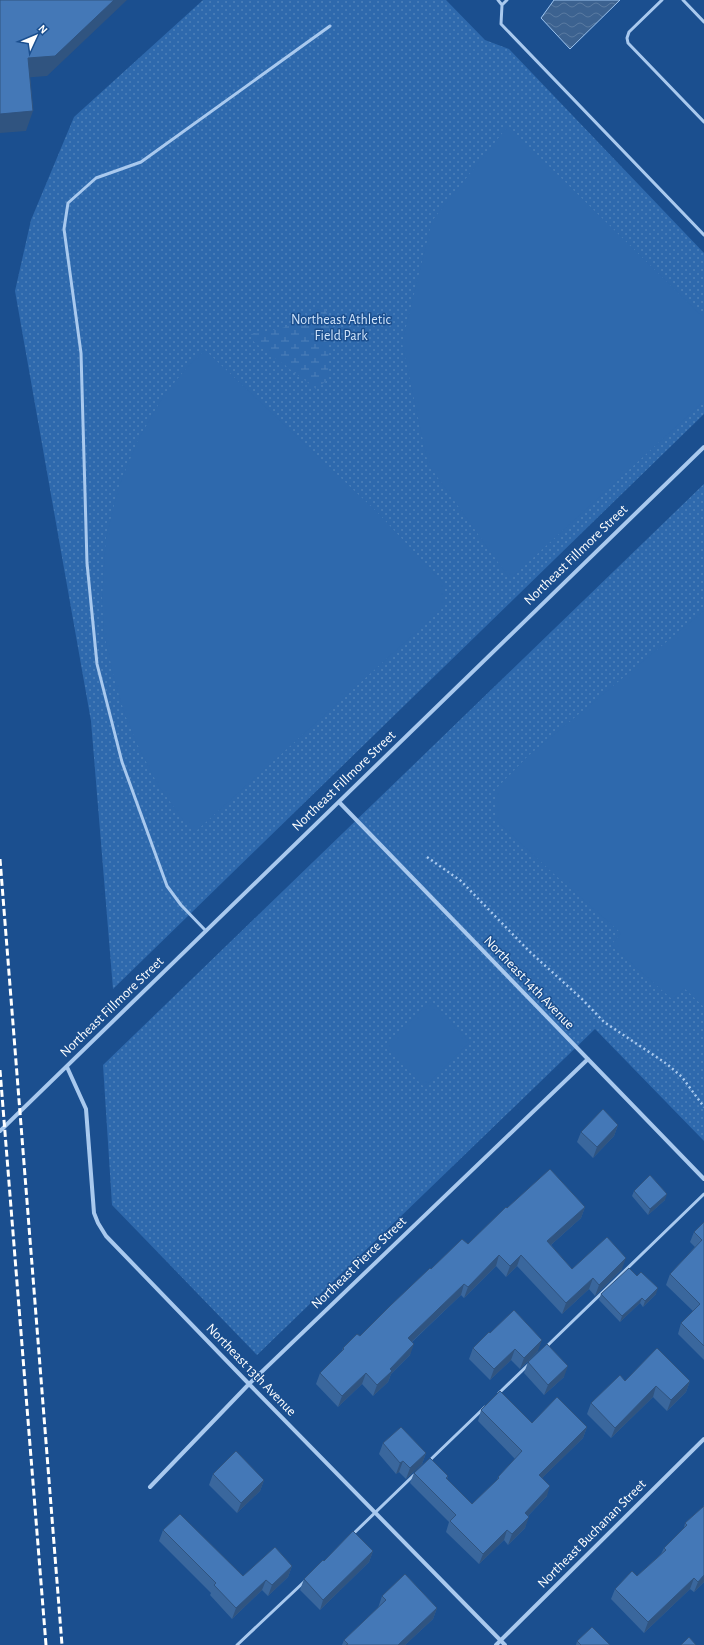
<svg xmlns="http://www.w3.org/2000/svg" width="704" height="1645" font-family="'Alegreya Sans',sans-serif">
	<defs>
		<pattern id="grass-dots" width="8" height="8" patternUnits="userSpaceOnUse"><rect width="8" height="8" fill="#2e69ad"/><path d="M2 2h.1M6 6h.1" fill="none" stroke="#4d80b9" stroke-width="1.8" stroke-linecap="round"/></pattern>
		<pattern id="wetland-marsh" width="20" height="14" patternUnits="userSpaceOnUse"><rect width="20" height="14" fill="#2e69ad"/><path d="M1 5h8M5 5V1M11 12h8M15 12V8" fill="none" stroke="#4d80b9"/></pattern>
		<pattern id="water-waves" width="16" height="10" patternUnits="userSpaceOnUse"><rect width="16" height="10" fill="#3c6290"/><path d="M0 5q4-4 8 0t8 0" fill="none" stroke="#597aa1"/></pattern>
	</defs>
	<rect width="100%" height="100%" fill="#1b4f8f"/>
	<path fill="url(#grass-dots)" d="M203 0H446L485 40 509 49 704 253V414L113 989 91 721 15 291 31 220 74 117Z
		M704 484V1141L595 1029 257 1355 112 1205 103 1065Z"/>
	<path fill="url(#wetland-marsh)" d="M317 307H321L326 310 329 321 328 373 326 381 316 389 254 342 251 334C278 329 298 328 317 307Z"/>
	<path fill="#2e69ad" d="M508 126 704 318V401L510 579 428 464 402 343 432 221Z
		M205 350 377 512 445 585V606L195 832 183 820 158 785 139 748 125 715 115 682 104 634 102 598 106 537 119 486 138 440 164 395 189 365Z
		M704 611V1007L684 988 673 1000 611 945 621 933 554 874 496 820V789L528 756Z
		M431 1001 470 1042 424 1087 384 1046Z"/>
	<path fill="url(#water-waves)" stroke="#9cc4f0" d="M554 0H620L570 49 541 18Z"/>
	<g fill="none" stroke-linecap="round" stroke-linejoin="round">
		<path stroke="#a9c9ee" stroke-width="2.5" stroke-dasharray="2 3" stroke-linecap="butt" d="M427 857 461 881 529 951 583 1000 604 1022 667 1064 682 1077 704 1107"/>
		<path stroke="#a9c9ee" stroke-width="3" d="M498 0 502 5 507 0
			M662 0 629 32 627 38 628 43 704 122
			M683 0 704 22
			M502 5 501 24 704 235
			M206 931 181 905 167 886 122 762 97 664 87 563 81 353 64 229 68 203 96 178 141 162 330 26
			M546 1347 704 1194
			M499 1393 528 1365
			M428 1462 485 1407
			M352 1535 414 1475
			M237 1645 305 1581"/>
		<path stroke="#a9c9ee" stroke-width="4" d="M339 802 704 1179
			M67 1067 86 1109 94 1213 98 1223 106 1236 249 1384 505 1645
			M0 1131 704 447
			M150 1487 249 1384 588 1059
			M496 1645 704 1439"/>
		<path stroke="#fff" stroke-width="3" stroke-dasharray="7 3" stroke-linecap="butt" d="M0 859 62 1645
			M0 1070 46 1645"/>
	</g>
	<path fill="#3a679d" d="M618 1125 614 1136 593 1158 577 1142 581 1132Z
		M634 1191 665 1200 648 1215 632 1196Z
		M585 1207 581 1218 551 1245 572 1269H622L595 1296 589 1289 562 1314 517 1266 506 1277 496 1266 464 1298 461 1295 412 1342 410 1355 391 1374 388 1382 373 1396 362 1384 338 1407 316 1384 320 1373 341 1353 343 1348 360 1336 431 1269 468 1244 507 1208Z
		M704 1222V1360L678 1334 681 1323 693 1311 666 1285 670 1274 695 1247 690 1242 694 1232Z
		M637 1276 656 1294 643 1307 640 1303 620 1322 599 1300 601 1294Z
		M490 1333 538 1351 520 1369 511 1360 490 1380 469 1359 473 1348Z
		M528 1362 564 1377 544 1395 524 1373Z
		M625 1381H690L686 1392 667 1411 653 1397 611 1438 587 1414 591 1403Z
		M481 1410 532 1423 587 1427 583 1438 542 1478 547 1496 528 1516 525 1528 508 1545 504 1540 479 1564 446 1532 449 1522 410 1483 414 1473 448 1476 447 1479 472 1504 497 1480 498 1477 515 1459 478 1421Z
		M383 1443 426 1453 422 1464 406 1479 399 1472 396 1474 379 1454Z
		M213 1474 264 1480 260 1491 237 1513 209 1485Z
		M704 1505V1582L694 1592 690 1589 644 1633 611 1599 615 1589 637 1576 661 1554 664 1548 684 1528 685 1523 703 1507Z
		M163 1530 243 1576 292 1566 288 1577 268 1596 262 1590 232 1619 210 1595 211 1593 159 1541Z
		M373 1551 369 1562 320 1610 300 1590 304 1579 324 1561Z
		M382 1596 437 1608 433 1619 405 1645H342L344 1640 378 1608Z
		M577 1641 610 1645H576Z"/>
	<path fill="#305480" d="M114 0H127L47 76 21 78 28 58Z
		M33 111 26 131 0 133V114Z
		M618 1125 614 1136 593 1158 597 1147Z
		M667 1194 665 1200 648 1215 650 1209Z
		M585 1207 581 1218 543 1252 547 1241Z
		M499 1255 496 1266 464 1298 468 1287Z
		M521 1255 517 1266 506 1277 510 1266Z
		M626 1258 622 1269 595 1296 599 1285Z
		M593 1278 589 1289 562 1314 566 1303Z
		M464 1284 461 1295 404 1349 408 1338Z
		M658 1288 656 1294 643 1307 645 1301Z
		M642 1298 640 1303 620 1322 622 1316Z
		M542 1340 538 1351 520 1369 524 1358Z
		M414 1344 410 1355 391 1374 388 1382 373 1396 377 1385 390 1369Z
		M515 1349 511 1360 490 1380 494 1369Z
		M568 1366 564 1377 544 1395 548 1385Z
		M366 1373 362 1384 338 1407 342 1396Z
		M690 1381 686 1392 667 1411 671 1400Z
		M656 1386 653 1397 611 1438 615 1428Z
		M587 1427 583 1438 535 1485 539 1475Z
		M426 1453 422 1464 406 1479 410 1468Z
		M403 1461 399 1472 396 1474 400 1463Z
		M264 1480 260 1491 237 1513 241 1503Z
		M550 1486 547 1496 521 1523 525 1513Z
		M529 1517 525 1528 508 1545 512 1534Z
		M507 1530 504 1540 479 1564 483 1554Z
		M373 1551 369 1562 320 1610 323 1600Z
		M292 1566 288 1577 268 1596 272 1585Z
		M704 1575V1582L694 1592 698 1582Z
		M694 1578 690 1589 644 1633 648 1622Z
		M266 1580 262 1590 232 1619 236 1608Z
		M437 1608 433 1619 405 1645H398Z"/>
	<path fill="#4478b7" stroke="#305480" d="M0 0H114L55 56 28 58 33 111 0 114Z
		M603 1109 618 1125 597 1147 581 1132Z
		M550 1169 585 1207 547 1241 572 1269 607 1237 626 1258 599 1285 593 1278 566 1303 521 1255 510 1266 499 1255 468 1287 464 1284 408 1338 414 1344 390 1369 392 1371 377 1385 366 1373 342 1396 320 1373 344 1349 343 1348 357 1334 360 1336 391 1305 430 1268 431 1269 462 1239 468 1244 506 1207 507 1208Z
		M650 1175 667 1194 650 1209 634 1191Z
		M704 1222V1346L681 1323 700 1304 670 1274 702 1240 694 1232Z
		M629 1268 637 1276 641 1272 658 1288 645 1301 642 1298 622 1316 601 1294Z
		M514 1310 542 1340 524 1358 515 1349 494 1369 473 1348 489 1332 490 1333Z
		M547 1344 568 1366 548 1385 528 1362Z
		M657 1348 690 1381 671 1400 656 1386 615 1428 591 1403 620 1375 625 1381Z
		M500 1391 532 1423 557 1397 587 1427 539 1475 550 1486 525 1513 529 1517 512 1534 507 1530 483 1554 450 1521 456 1515 414 1473 430 1458 448 1476 446 1478 472 1504 499 1478 498 1477 522 1451 481 1410Z
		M401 1427 426 1453 410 1468 403 1461 400 1463 383 1443Z
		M236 1451 264 1480 241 1503 213 1474Z
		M704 1506V1575L698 1582 694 1578 648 1622 615 1589 632 1571 637 1576 666 1550 664 1548 687 1525 685 1523Z
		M180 1514 243 1576 275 1547 292 1566 272 1585 266 1580 236 1608 214 1585 216 1583 163 1530Z
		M353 1531 373 1551 323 1600 304 1579 323 1560 324 1561Z
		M405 1574 437 1608 398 1645H346L348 1644 344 1640 386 1600 382 1596Z
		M592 1627 610 1645H581L577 1641Z
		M689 1637 696 1645H681Z"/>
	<g text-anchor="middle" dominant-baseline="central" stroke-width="3" stroke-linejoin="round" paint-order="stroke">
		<g font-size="14" fill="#cfe3fa" stroke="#1b4f8f">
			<text x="341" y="320">Northeast Athletic<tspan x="341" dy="16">Field Park</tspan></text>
		</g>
		<g font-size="14" fill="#fff" stroke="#1b4f8f">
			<text transform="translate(576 555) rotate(-44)">Northeast Fillmore Street</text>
			<text transform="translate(344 781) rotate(-44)">Northeast Fillmore Street</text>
			<text transform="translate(529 983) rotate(46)">Northeast 14th Avenue</text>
			<text transform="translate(112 1007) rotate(-44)">Northeast Fillmore Street</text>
			<text transform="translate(359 1263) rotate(-44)">Northeast Pierce Street</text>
			<text transform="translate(251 1370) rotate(46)">Northeast 13th Avenue</text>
			<text transform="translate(592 1534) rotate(-45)">Northeast Buchanan Street</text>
		</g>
	</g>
	<g transform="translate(36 36) rotate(46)" stroke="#1b4f8f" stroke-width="3" paint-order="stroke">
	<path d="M0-3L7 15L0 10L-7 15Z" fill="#ffffff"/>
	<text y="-6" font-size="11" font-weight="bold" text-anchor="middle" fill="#ffffff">N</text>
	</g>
</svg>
